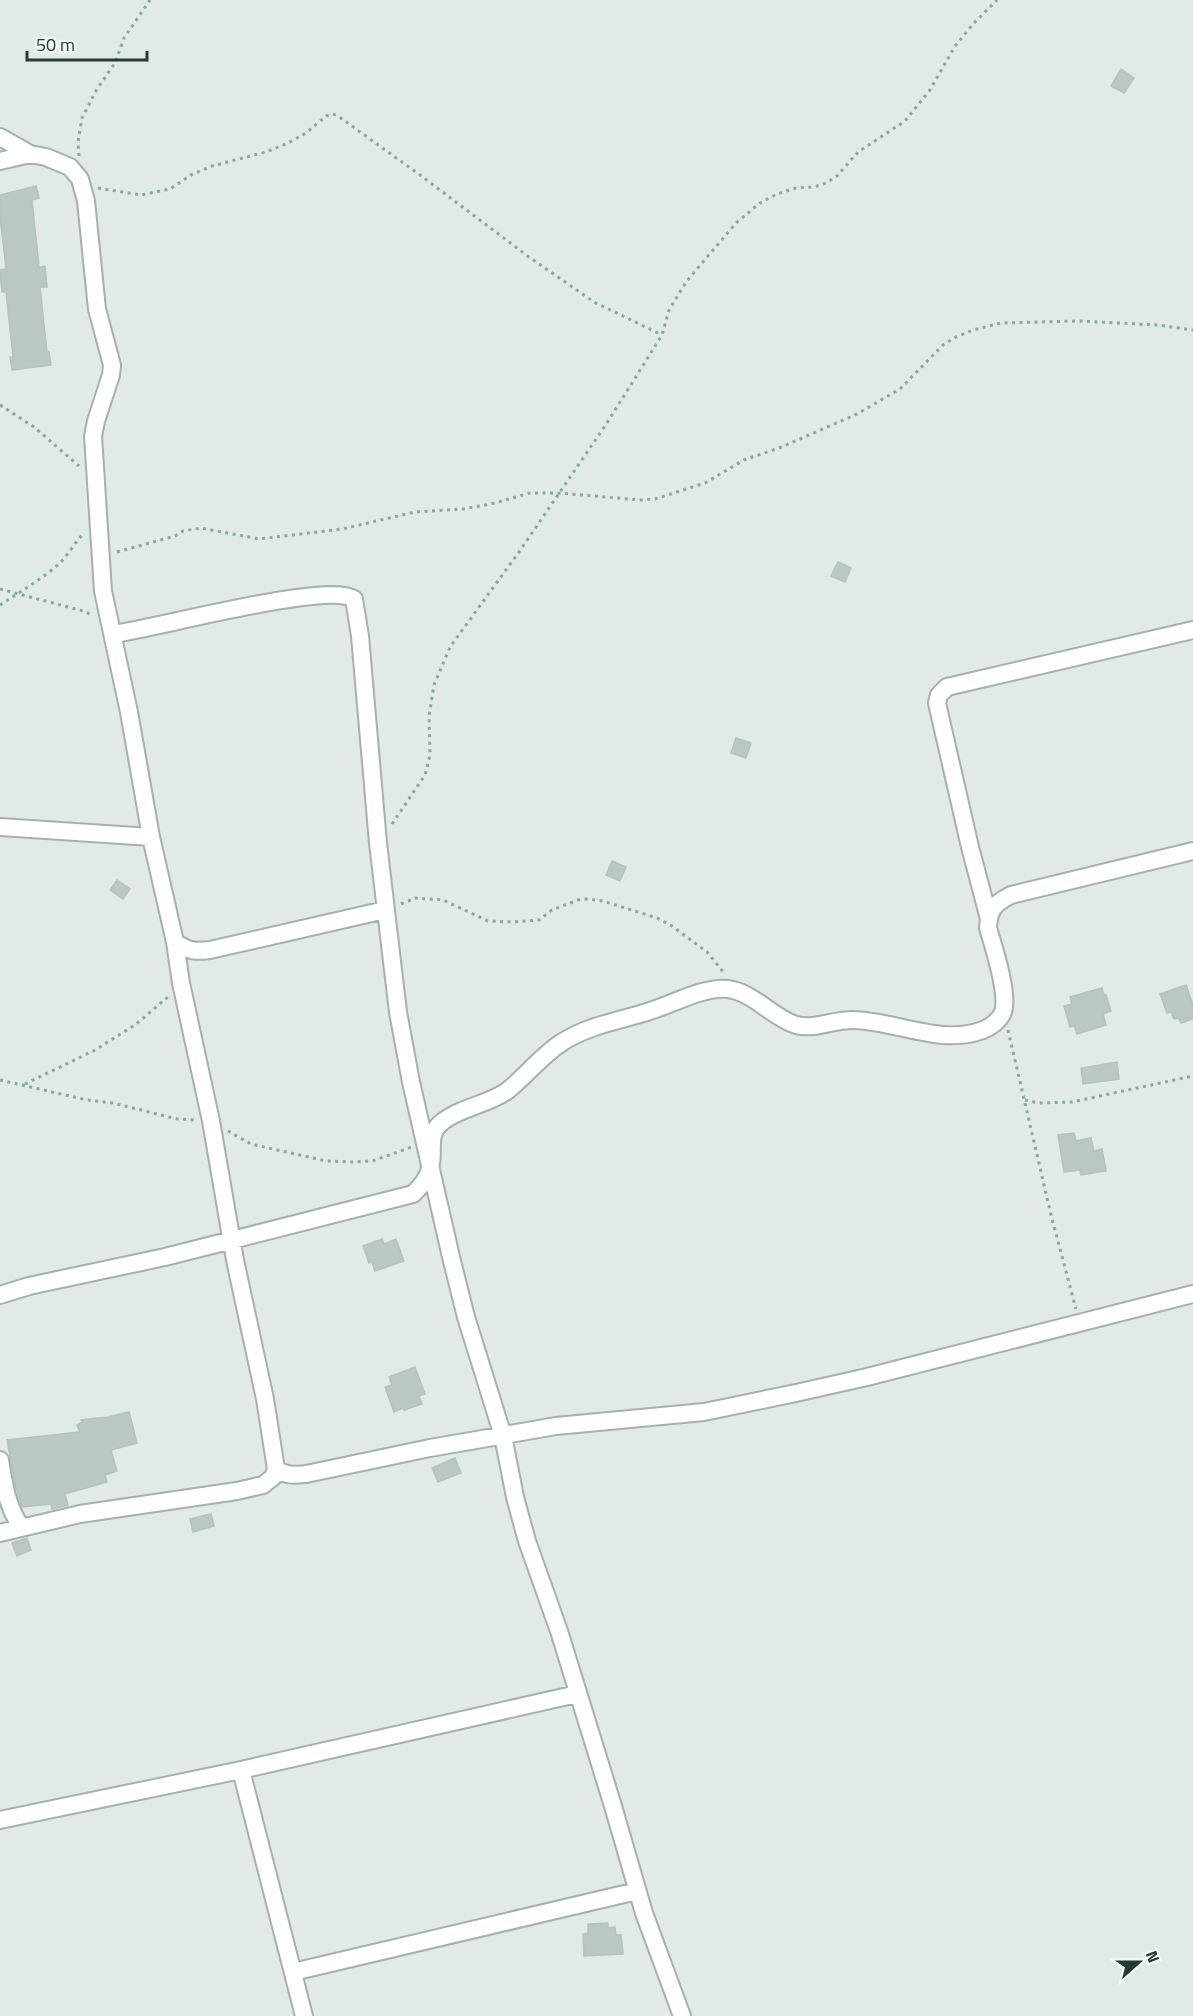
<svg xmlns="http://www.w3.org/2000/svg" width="1193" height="2016" font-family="'Titillium Web',sans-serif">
	<rect width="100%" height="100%" fill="#e1eae6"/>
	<path fill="#b9c8c1" stroke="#b4c3bc" stroke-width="1.5" d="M1121 69 1134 78 1124 93 1111 86Z
		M36 186 39 198 32 200 39 267 45 266 47 287H40L47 352H49L51 365 12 370 10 357H13L6 292H2L0 272V270L6 269 0 216V195Z
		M838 562 851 568 845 582 831 576Z
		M736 738 751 743 746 758 731 753Z
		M612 861 626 867 620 881 606 875Z
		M117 880 130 889 123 899 110 890Z
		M1186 985 1193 1005V1019L1181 1023 1179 1018 1174 1019 1171 1012 1167 1013 1160 994Z
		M1102 988 1104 995H1106L1111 1011 1103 1014 1106 1025 1077 1034 1074 1026 1070 1027 1064 1006 1072 1004 1070 997Z
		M1117 1062 1119 1079 1083 1084 1081 1068Z
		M1074 1133 1076 1141 1091 1138 1094 1151 1102 1149 1106 1171 1081 1175 1080 1170 1064 1172 1058 1135Z
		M382 1239 384 1244 396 1239 404 1261 375 1271 372 1262 369 1263 363 1246Z
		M415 1367 425 1394 419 1396 422 1404 404 1410 403 1408 394 1412 385 1387 392 1385 389 1377Z
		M129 1412 137 1443 111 1450 117 1471 105 1475 107 1482 65 1494 68 1505 52 1509 51 1504 22 1507 15 1484 7 1440 80 1432 77 1425 82 1422 81 1420 108 1417Z
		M455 1458 461 1473 438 1482 432 1468Z
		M211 1514 214 1526 193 1532 190 1519Z
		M27 1538 31 1550 17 1556 12 1543Z
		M608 1923V1928L615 1927 616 1935H621L623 1954 584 1956 583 1934 588 1933V1924Z"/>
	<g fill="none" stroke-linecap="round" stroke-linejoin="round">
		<g stroke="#a4b1ac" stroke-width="20">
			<path id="minor" d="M0 137 30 154 46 157 70 167 80 179 86 201 97 309 112 365 111 375 96 421 93 436 103 591 129 712 151 837 175 942 181 983 211 1121 235 1260 265 1399 276 1469 273 1477 263 1485 237 1491 80 1514 0 1533
				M0 161 30 154
				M113 634C154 629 328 581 354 599L360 636 378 843 398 1012 411 1082 451 1257 466 1317 503 1436 515 1497 527 1541 559 1631 613 1806 644 1913 682 2016
				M0 827 151 837
				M989 919 970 847 937 703 939 695 947 687 1193 630
				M175 942C188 951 195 952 210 950L385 910
				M0 1295 29 1286 165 1257 413 1194C420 1187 428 1179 430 1168 435 1151 426 1135 442 1122 461 1107 487 1105 507 1091 526 1076 541 1056 561 1043 588 1025 620 1021 650 1011 673 1004 705 986 728 989 755 993 771 1017 796 1025 815 1030 835 1019 854 1020 896 1021 941 1046 983 1030 991 1027 1000 1020 1003 1012 1009 994 994 948 988 928 989 909 994 904 1011 895L1193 851
				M0 1460C4 1485 7 1506 21 1527
				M276 1469C286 1476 294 1475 306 1474L430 1448 556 1426 704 1412 796 1393 867 1377 1193 1294
				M241 1770 304 2016
				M0 1820 241 1770 577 1694
				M293 1972 637 1891"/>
		</g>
		<path stroke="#84ab9d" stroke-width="3" stroke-dasharray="3 4.5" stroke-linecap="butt" d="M79 156 78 142 82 118 97 89 115 63 124 38 150 0
			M98 188 141 195 170 189 191 175 212 166 266 152 288 143 306 133 326 116 333 114 338 116 420 175 529 257 594 302 662 335
			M0 405 34 427 79 466
			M117 552 175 536 183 531 201 528 259 539 342 529 415 512 463 509 491 504 530 493H558L641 500 655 499 705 483 744 460 779 448 857 414 900 389 943 345 956 337 973 330 1001 323 1078 321 1158 325 1193 330
			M0 589 83 611 92 615
			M0 605C20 592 42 579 60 563 69 554 75 542 84 533
			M392 824 425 775 430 755 429 716 434 685 450 647 519 552 605 426 662 335 669 310 686 282 736 223 760 203 777 194 796 188 814 187 826 183 837 176 858 152 905 121 930 90 955 46 974 23 997 0
			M401 904 415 898 443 900 488 921 511 922 539 920 552 910 578 900 587 899 603 901 657 918 672 926 707 952 725 974
			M1008 1030 1051 1215 1076 1309
			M0 1080 87 1100 113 1103 177 1119 194 1120
			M25 1084 95 1050 135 1025 169 996
			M1025 1100 1039 1103 1072 1102 1193 1076
			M228 1131 251 1144 326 1161 353 1162 372 1161 412 1147"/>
		<use href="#minor" stroke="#fff" stroke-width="16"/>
	</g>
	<g transform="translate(1139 1962) rotate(69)" stroke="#f1f7f4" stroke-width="4.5" paint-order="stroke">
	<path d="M0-4.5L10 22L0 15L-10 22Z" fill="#233932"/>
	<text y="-9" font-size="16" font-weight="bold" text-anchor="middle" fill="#233932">N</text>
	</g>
	<path d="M27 51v9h120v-9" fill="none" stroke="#233932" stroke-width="3"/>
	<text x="36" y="51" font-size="18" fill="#233932" stroke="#f1f7f4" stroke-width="4.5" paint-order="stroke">50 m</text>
</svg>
